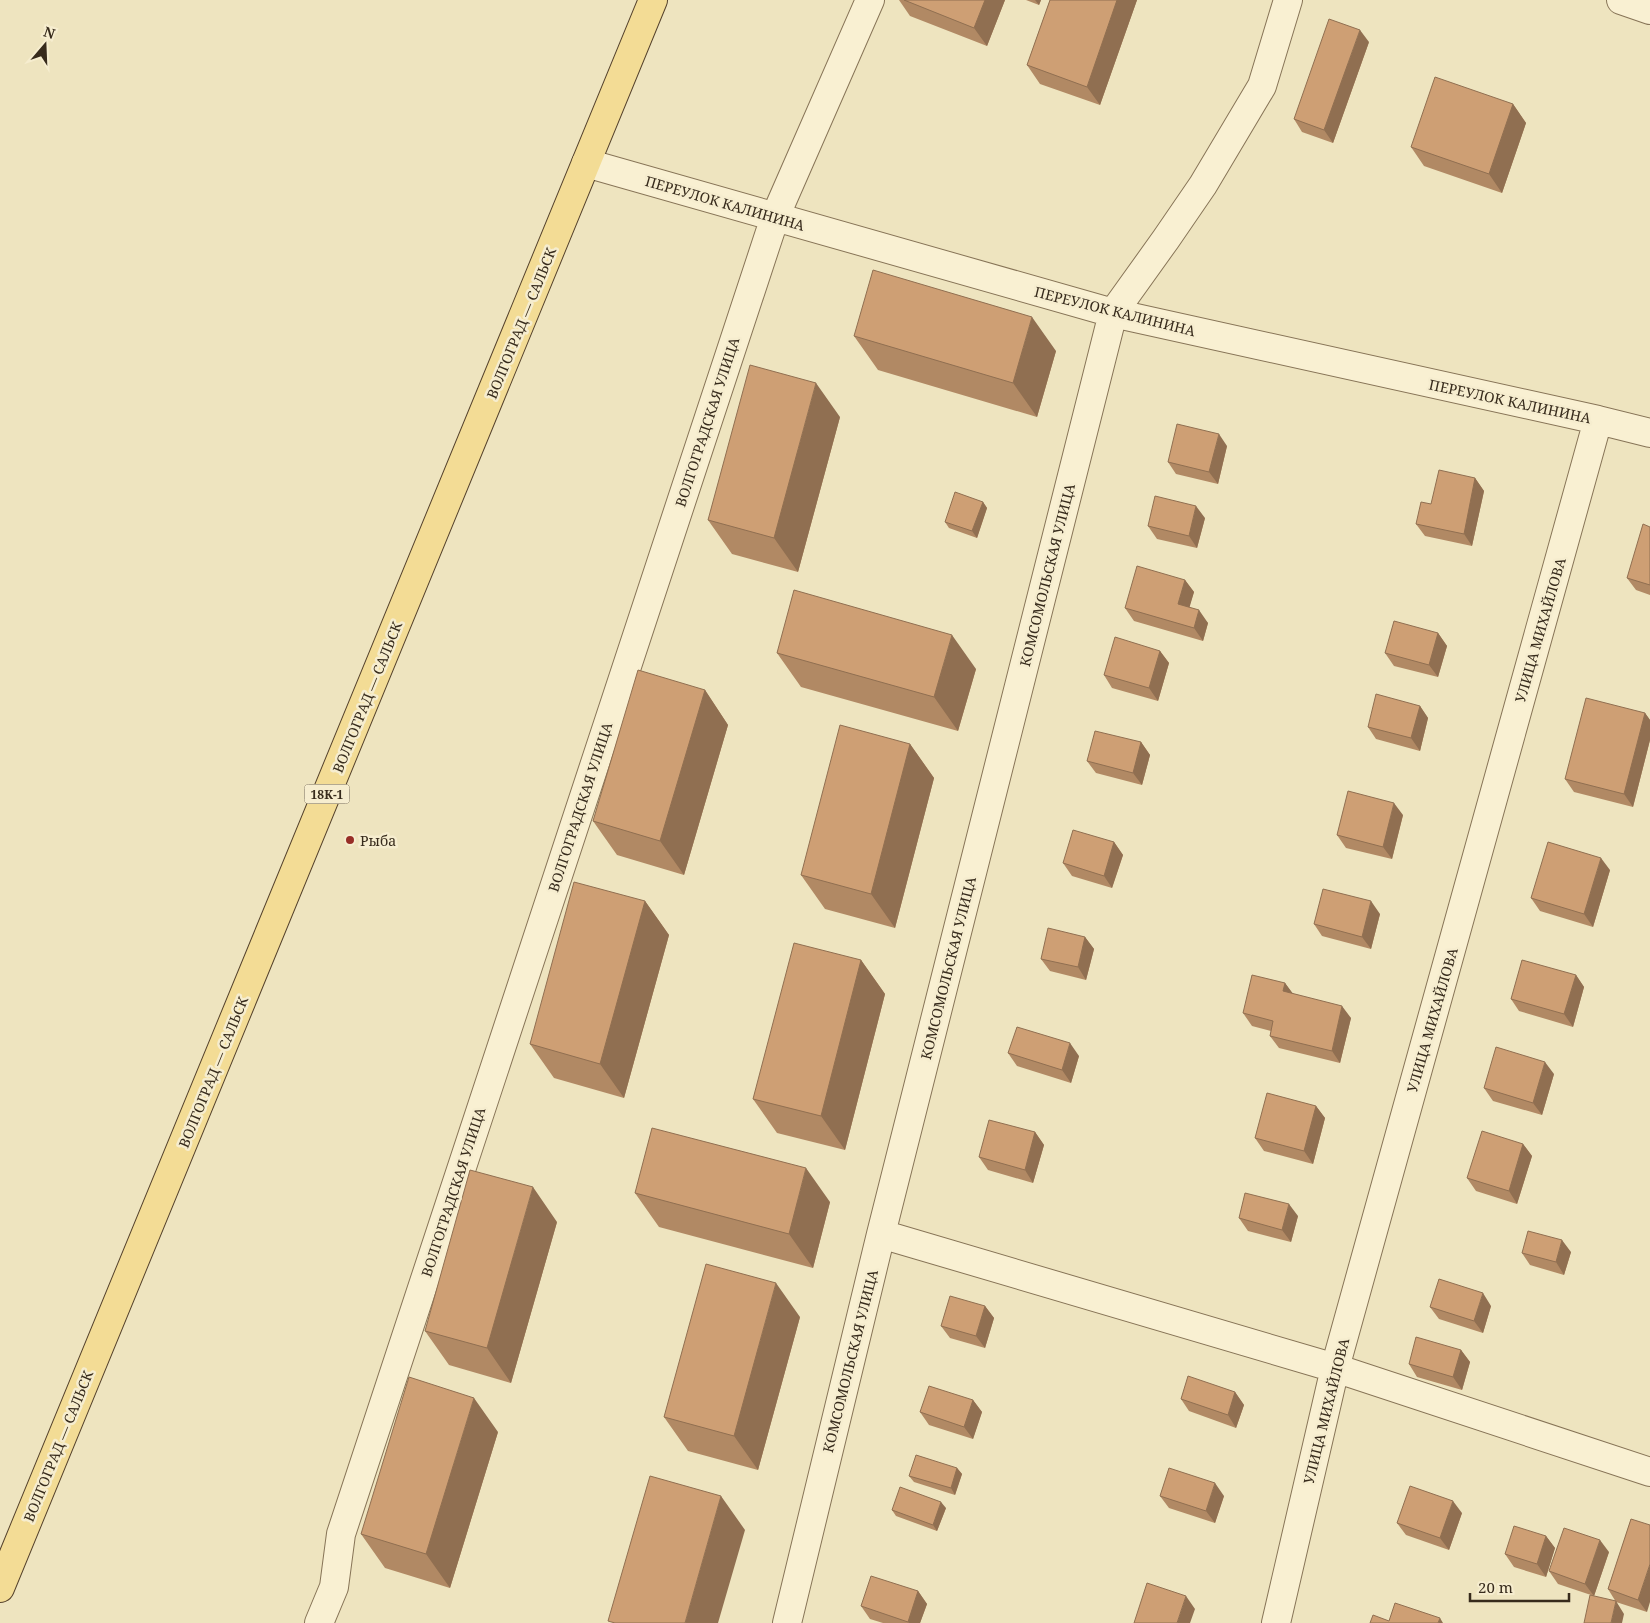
<svg xmlns="http://www.w3.org/2000/svg" width="1650" height="1623" font-family="'Noto Serif',serif">
	<rect width="100%" height="100%" fill="#eee4bf"/>
	<g fill="none" stroke-linecap="round" stroke-linejoin="round">
		<g stroke="#877457" stroke-width="30">
			<path id="minor" d="M1621 0 1650 10
				M586 163 1113 313 1598 420 1650 433
				M881 1234 1335 1368 1650 1472
				M319 1623 334 1587 341 1534 775 217 870 0
				M787 1623 881 1234 1113 313 1166 239 1203 185 1262 86 1288 0
				M1276 1623 1335 1368 1598 420"/>
		</g>
		<g stroke="#55422c" stroke-width="30">
			<path id="major" d="M0 1588 653 0"/>
		</g>
		<use href="#minor" stroke="#f9f0d2" stroke-width="28"/>
		<use href="#major" stroke="#f3dc95" stroke-width="28"/>
	</g>
	<path fill="#b18964" d="M899 0H1005L987 46 910 16Z
		M1026 0H1041L1039 5Z
		M1050 0H1137L1100 105 1040 84 1027 65Z
		M1369 42 1333 143 1302 132 1294 119Z
		M1513 104 1526 123 1502 193 1424 166 1411 147Z
		M854 336 1056 351 1037 417 878 370Z
		M840 417 798 572 732 554 708 520Z
		M1227 446 1218 484 1176 474 1168 462Z
		M1475 478 1484 491 1472 546 1425 536 1416 524 1431 504Z
		M983 502 987 508 977 538 949 528 945 522Z
		M1205 518 1197 548 1157 539 1148 526Z
		M1650 527V595L1636 590 1627 578Z
		M1185 580 1194 592 1189 607 1208 623 1203 641 1134 621 1125 608Z
		M1438 633 1447 646 1438 677 1394 666 1385 653Z
		M1160 651 1169 663 1158 701 1112 688 1104 675Z
		M777 653 976 669 958 731 801 687Z
		M705 690 728 725 684 875 617 855 593 821Z
		M1420 706 1428 718 1420 751 1376 739 1368 727Z
		M1645 713 1650 720V740L1633 807 1574 792 1565 779Z
		M1141 742 1150 755 1142 785 1096 773 1087 761Z
		M910 744 934 778 895 928 825 909 801 875Z
		M1403 815 1392 859 1346 848 1337 835Z
		M1114 842 1123 855 1112 888 1072 876 1063 863Z
		M1610 870 1593 927 1540 911 1531 898Z
		M645 901 669 935 624 1098 554 1078 530 1044Z
		M1380 914 1371 949 1322 936 1314 924Z
		M1085 937 1094 949 1086 980 1050 971 1041 959Z
		M861 960 885 994 845 1150 777 1133 753 1099Z
		M1576 975 1584 987 1573 1027 1519 1011 1511 999Z
		M1285 983 1292 993 1351 1018 1340 1063 1279 1048 1270 1036 1271 1031 1252 1026 1243 1013Z
		M1008 1053 1079 1056 1071 1083 1017 1066Z
		M1554 1074 1542 1115 1493 1101 1484 1088Z
		M1316 1106 1325 1118 1313 1164 1264 1151 1255 1138Z
		M1035 1132 1044 1145 1033 1183 988 1170 979 1157Z
		M1523 1144 1532 1156 1517 1204 1476 1191 1467 1178Z
		M635 1193 830 1202 813 1268 659 1227Z
		M1298 1216 1291 1242 1248 1231 1239 1218Z
		M557 1222 511 1383 449 1365 425 1331Z
		M1571 1252 1564 1275 1530 1265 1522 1253Z
		M985 1306 994 1318 985 1348 950 1338 941 1326Z
		M1491 1306 1483 1333 1439 1319 1430 1307Z
		M800 1317 758 1470 688 1451 664 1417Z
		M1461 1350 1470 1362 1462 1390 1417 1377 1409 1364Z
		M1235 1392 1244 1405 1236 1428 1189 1411 1181 1399Z
		M973 1400 982 1412 973 1439 929 1425 920 1412Z
		M498 1432 450 1588 385 1568 361 1534Z
		M957 1468 962 1474 955 1495 914 1482 909 1476Z
		M1160 1496H1224L1215 1523 1169 1508Z
		M946 1508 937 1531 896 1516 892 1510Z
		M1462 1513 1449 1550 1406 1535 1397 1523Z
		M1631 1519 1647 1612 1616 1602 1608 1589Z
		M1546 1536 1555 1548 1546 1577 1514 1567 1505 1554Z
		M1609 1552 1594 1596 1558 1584 1549 1571Z
		M918 1591 927 1604 920 1623H883L870 1619 861 1606Z"/>
	<path fill="#906f51" d="M985 0H1005L987 46 974 28Z
		M1035 0H1041L1039 5Z
		M1117 0H1137L1100 105 1087 87Z
		M1360 30 1369 42 1333 143 1324 130Z
		M1513 104 1526 123 1502 193 1489 174Z
		M1032 317 1056 351 1037 417 1013 383Z
		M816 383 840 417 798 572 774 538Z
		M1219 434 1227 446 1218 484 1209 472Z
		M1475 478 1484 491 1472 546 1464 534Z
		M983 502 987 508 977 538 972 531Z
		M1196 506 1205 518 1197 548 1189 536Z
		M1185 580 1194 592 1187 616 1178 604Z
		M1199 610 1208 623 1203 641 1194 628Z
		M1438 633 1447 646 1438 677 1429 665Z
		M952 635 976 669 958 731 934 697Z
		M1160 651 1169 663 1158 701 1149 688Z
		M705 690 728 725 684 875 660 841Z
		M1420 706 1428 718 1420 751 1411 738Z
		M1645 713 1650 720V740L1633 807 1624 794Z
		M1141 742 1150 755 1142 785 1133 773Z
		M910 744 934 778 895 928 871 894Z
		M1394 803 1403 815 1392 859 1383 847Z
		M1114 842 1123 855 1112 888 1104 876Z
		M1601 858 1610 870 1593 927 1584 914Z
		M645 901 669 935 624 1098 600 1064Z
		M1371 901 1380 914 1371 949 1362 937Z
		M1085 937 1094 949 1086 980 1078 967Z
		M861 960 885 994 845 1150 821 1116Z
		M1576 975 1584 987 1573 1027 1564 1014Z
		M1285 983 1294 995 1283 991Z
		M1342 1006 1351 1018 1340 1063 1332 1051Z
		M1070 1043 1079 1056 1071 1083 1062 1070Z
		M1545 1062 1554 1074 1542 1115 1533 1103Z
		M1316 1106 1325 1118 1313 1164 1304 1151Z
		M1035 1132 1044 1145 1033 1183 1025 1170Z
		M1523 1144 1532 1156 1517 1204 1509 1191Z
		M806 1168 830 1202 813 1268 789 1234Z
		M533 1187 557 1222 511 1383 487 1348Z
		M1289 1204 1298 1216 1291 1242 1282 1230Z
		M1562 1240 1571 1252 1564 1275 1556 1262Z
		M776 1283 800 1317 758 1470 734 1436Z
		M1483 1293 1491 1306 1483 1333 1474 1321Z
		M985 1306 994 1318 985 1348 976 1336Z
		M1461 1350 1470 1362 1462 1390 1453 1377Z
		M1235 1392 1244 1405 1236 1428 1228 1415Z
		M474 1398 498 1432 450 1588 426 1554Z
		M973 1400 982 1412 973 1439 964 1427Z
		M957 1468 962 1474 955 1495 951 1488Z
		M1215 1483 1224 1496 1215 1523 1206 1511Z
		M721 1496 745 1530 718 1623H685Z
		M1453 1501 1462 1513 1449 1550 1440 1538Z
		M941 1502 946 1508 937 1531 933 1525Z
		M1546 1536 1555 1548 1546 1577 1537 1564Z
		M1600 1540 1609 1552 1594 1596 1585 1584Z
		M1650 1564V1602L1647 1612 1638 1600Z
		M918 1591 927 1604 920 1623H909L908 1622Z
		M1186 1596 1195 1609 1190 1623H1177Z
		M1616 1601 1624 1614 1622 1623H1611Z
		M1440 1618 1443 1623H1438Z"/>
	<path fill="#ce9f74" stroke="#906f51" d="M904 0H985L974 28Z
		M1050 0H1117L1087 87 1027 65Z
		M1329 19 1360 30 1324 130 1294 119Z
		M1435 77 1513 104 1489 174 1411 147Z
		M873 270 1032 317 1013 383 854 336Z
		M750 365 816 383 774 538 708 520Z
		M1177 424 1219 434 1209 472 1168 462Z
		M1439 470 1475 478 1464 534 1416 524 1421 502 1431 504Z
		M955 492 983 502 972 531 945 522Z
		M1155 496 1196 506 1189 536 1148 526Z
		M1643 524 1650 527V585L1627 578Z
		M1137 566 1185 580 1178 604 1199 610 1194 628 1125 608Z
		M794 590 952 635 934 697 777 653Z
		M1394 621 1438 633 1429 665 1385 653Z
		M1115 637 1160 651 1149 688 1104 675Z
		M638 670 705 690 660 841 593 821Z
		M1376 694 1420 706 1411 738 1368 727Z
		M1586 698 1645 713 1624 794 1565 779Z
		M840 725 910 744 871 894 801 875Z
		M1095 731 1141 742 1133 773 1087 761Z
		M1348 791 1394 803 1383 847 1337 835Z
		M1073 830 1114 842 1104 876 1063 863Z
		M1548 842 1601 858 1584 914 1531 898Z
		M574 882 645 901 600 1064 530 1044Z
		M1323 889 1371 901 1362 937 1314 924Z
		M1048 928 1085 937 1078 967 1041 959Z
		M794 943 861 960 821 1116 753 1099Z
		M1522 960 1576 975 1564 1014 1511 999Z
		M1252 975 1285 983 1283 991 1342 1006 1332 1051 1270 1036 1273 1021 1243 1013Z
		M1017 1027 1070 1043 1062 1070 1008 1053Z
		M1496 1047 1545 1062 1533 1103 1484 1088Z
		M1267 1093 1316 1106 1304 1151 1255 1138Z
		M989 1120 1035 1132 1025 1170 979 1157Z
		M652 1128 806 1168 789 1234 635 1193Z
		M1482 1131 1523 1144 1509 1191 1467 1178Z
		M470 1170 533 1187 487 1348 425 1331Z
		M1245 1193 1289 1204 1282 1230 1239 1218Z
		M1528 1231 1562 1240 1556 1262 1522 1253Z
		M706 1264 776 1283 734 1436 664 1417Z
		M1439 1279 1483 1293 1474 1321 1430 1307Z
		M950 1296 985 1306 976 1336 941 1326Z
		M1416 1337 1461 1350 1453 1377 1409 1364Z
		M1188 1376 1235 1392 1228 1415 1181 1399Z
		M409 1377 474 1398 426 1554 361 1534Z
		M929 1386 973 1400 964 1427 920 1412Z
		M916 1455 957 1468 951 1488 909 1476Z
		M1169 1468 1215 1483 1206 1511 1160 1496Z
		M650 1476 721 1496 685 1623H615L608 1621Z
		M1410 1486 1453 1501 1440 1538 1397 1523Z
		M900 1487 941 1502 933 1525 892 1510Z
		M1631 1519 1650 1525V1564L1638 1600 1608 1589Z
		M1514 1526 1546 1536 1537 1564 1505 1554Z
		M1564 1528 1600 1540 1585 1584 1549 1571Z
		M871 1576 918 1591 908 1622 861 1606Z
		M1147 1583 1186 1596 1177 1623H1134Z
		M1590 1595 1616 1601 1611 1623H1584Z
		M1395 1603 1440 1618 1438 1623H1370L1373 1615 1389 1621Z"/>
	<circle fill="#972d26" stroke="#f6edcf" stroke-width="2" cx="350" cy="840" r="5"/>
	<g text-anchor="middle" dominant-baseline="central" stroke-width="5" stroke-linejoin="round" paint-order="stroke">
		<rect fill="#f6edcf" stroke="#706552" stroke-width="1" x="304.5" y="784.5" width="45" height="19" rx="4"/>
		<g font-size="12" font-weight="bold" fill="#372b1c">
			<text x="327" y="794">18К-1</text>
		</g>
		<g font-size="14" fill="#372b1c" stroke="#f6edcf">
			<text transform="translate(725 203) rotate(16)">ПЕРЕУЛОК КАЛИНИНА</text>
			<text transform="translate(1115 311) rotate(14)">ПЕРЕУЛОК КАЛИНИНА</text>
			<text transform="translate(521 323) rotate(-68)">ВОЛГОГРАД — САЛЬСК</text>
			<text transform="translate(1510 401) rotate(12)">ПЕРЕУЛОК КАЛИНИНА</text>
			<text transform="translate(707 422) rotate(-72)">ВОЛГОГРАДСКАЯ УЛИЦА</text>
			<text transform="translate(1047 575) rotate(-76)">КОМСОМОЛЬСКАЯ УЛИЦА</text>
			<text transform="translate(1540 630) rotate(-74)">УЛИЦА МИХАЙЛОВА</text>
			<text transform="translate(367 697) rotate(-68)">ВОЛГОГРАД — САЛЬСК</text>
			<text transform="translate(580 807) rotate(-72)">ВОЛГОГРАДСКАЯ УЛИЦА</text>
			<text transform="translate(948 968) rotate(-76)">КОМСОМОЛЬСКАЯ УЛИЦА</text>
			<text transform="translate(1432 1020) rotate(-74)">УЛИЦА МИХАЙЛОВА</text>
			<text transform="translate(213 1072) rotate(-68)">ВОЛГОГРАД — САЛЬСК</text>
			<text transform="translate(453 1192) rotate(-72)">ВОЛГОГРАДСКАЯ УЛИЦА</text>
			<text transform="translate(850 1361) rotate(-76)">КОМСОМОЛЬСКАЯ УЛИЦА</text>
			<text transform="translate(1326 1411) rotate(-76)">УЛИЦА МИХАЙЛОВА</text>
			<text transform="translate(58 1446) rotate(-68)">ВОЛГОГРАД — САЛЬСК</text>
		</g>
		<g font-size="14" fill="#372b1c" stroke="#f6edcf" text-anchor="start">
			<text x="360" y="840">Рыба</text>
		</g>
	</g>
	<g transform="translate(45 45) rotate(19)" stroke="#f6edcf" stroke-width="4" paint-order="stroke">
	<path d="M0-4L9 19L0 12L-9 19Z" fill="#372b1c"/>
	<text y="-8" font-size="14" font-weight="bold" text-anchor="middle" fill="#372b1c">N</text>
	</g>
	<path d="M1470 1593v8h99v-8" fill="none" stroke="#372b1c" stroke-width="2.5"/>
	<text x="1478" y="1593" font-size="15" fill="#372b1c" stroke="#f6edcf" stroke-width="4" paint-order="stroke">20 m</text>
</svg>
